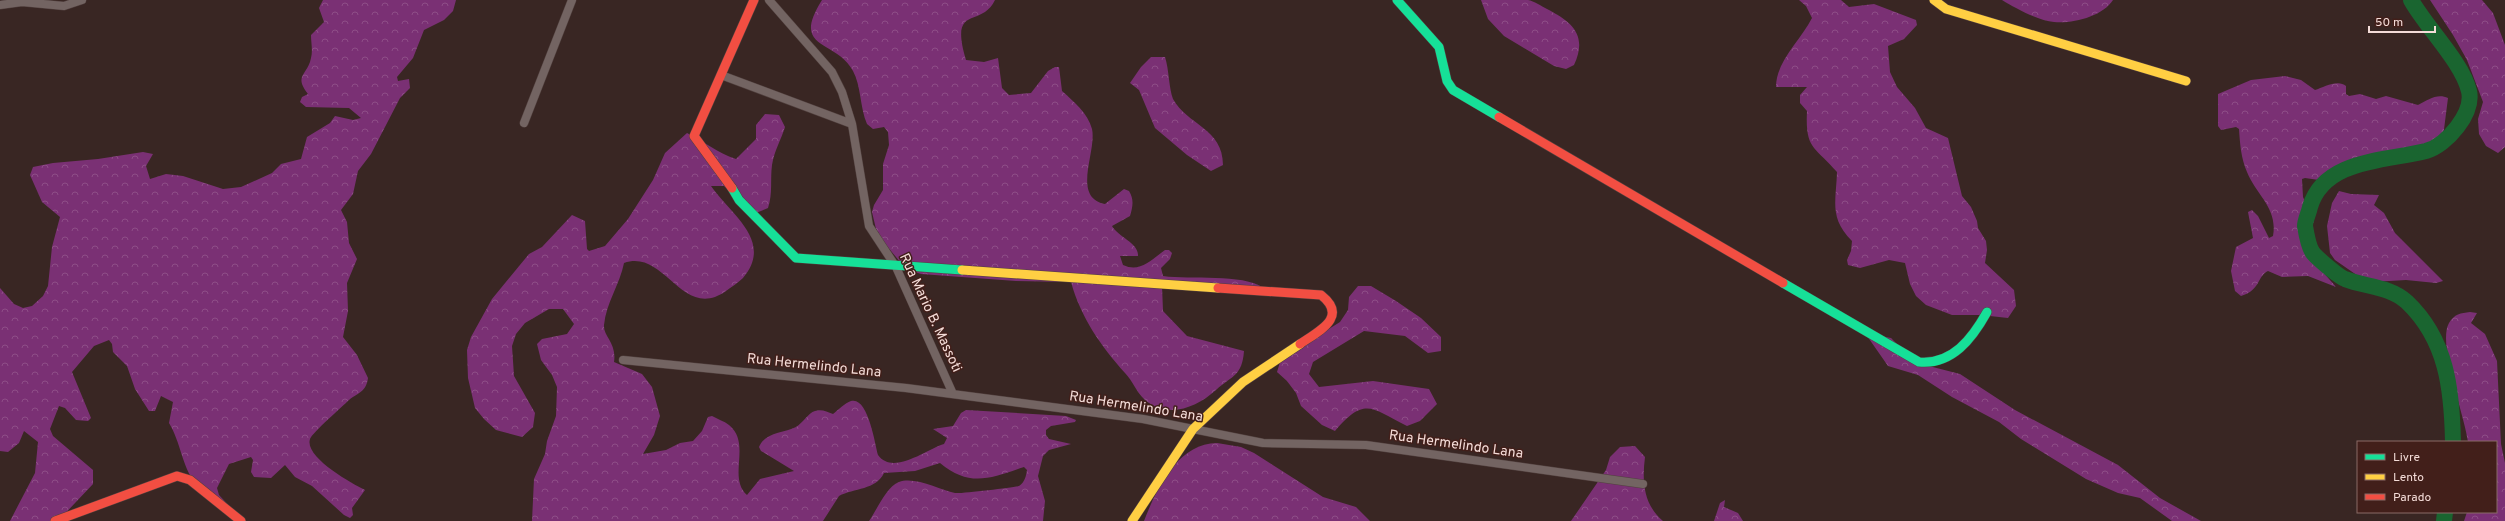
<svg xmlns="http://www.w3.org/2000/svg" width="2505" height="521" font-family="Overpass,sans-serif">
	<defs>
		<pattern id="forest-crowns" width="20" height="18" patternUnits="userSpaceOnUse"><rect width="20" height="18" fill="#7a3074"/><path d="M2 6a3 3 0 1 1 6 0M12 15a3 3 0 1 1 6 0" fill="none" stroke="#8e4d87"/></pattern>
	</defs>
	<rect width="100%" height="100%" fill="#392623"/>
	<path fill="url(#forest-crowns)" d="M323 0H456L453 11 444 20 424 30 413 58 397 77 398 81 409 79 410 88 400 98 371 154 358 171 353 194 341 210 347 222 349 243 357 259 347 283 348 311 343 337 357 355 368 378C366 392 359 392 349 400 343 406 312 433 310 439 304 457 351 483 365 490L352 508 353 515 350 518 344 515 312 486 295 477 285 465 271 478 254 477 251 472 253 460 251 457 229 464 217 488 219 495 233 510C221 502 204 494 195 483 182 466 181 443 169 423L173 402 161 396 155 411H149L135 389 127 366 113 352 112 344 109 340 94 346 72 372 91 418 88 421 76 420 65 408 59 406 50 429 53 436 93 470V484L58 521H10L35 473 38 442 24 431 19 443 8 452 0 451V288L14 304 23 308 32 306 43 296 48 286 52 247 60 217 42 202 30 175 33 167 53 163 98 159 143 152 153 154 146 166 150 179 166 174 183 176 223 189 241 187 272 173 281 164 301 159 307 137 330 123 335 116 353 120 361 118 349 108 306 107 300 102 302 97 308 94C293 75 308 75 311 58 313 51 311 42 311 35L324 22 319 8Z
		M822 0H995C981 29 949 3 966 60L984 62 998 58 1002 88 1009 95 1031 93 1048 71 1055 67H1059L1062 91C1073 101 1088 113 1092 129 1097 152 1071 197 1105 204L1124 189 1129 191C1134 199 1133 206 1130 216L1112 226C1118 237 1139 243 1138 256H1120L1123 265C1140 273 1151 260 1165 250H1169L1172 253 1170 259 1161 268 1163 276C1191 280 1241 273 1264 288L1162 286 1163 311 1187 336 1244 351C1242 376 1233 375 1216 390 1196 408 1168 419 1145 400 1136 392 1133 381 1125 373 1101 346 1081 318 1071 282L1016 281 921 274 906 269 886 245 876 229 872 212 874 205 883 190V164L889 145 888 132 884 127 873 129 867 124C860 108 861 85 853 71 836 39 790 51 822 0Z
		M1481 0C1495 0 1513 0 1528 0 1534 1 1541 6 1547 9 1572 22 1588 35 1574 65L1566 69 1554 66 1504 36 1488 19Z
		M1799 0H1841L1849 7 1874 4 1916 20 1917 25 1904 39 1888 46 1890 72 1897 87 1915 108 1926 128 1948 138 1962 196 1971 207 1977 221 1978 228 1986 241 1987 250 1985 263 2014 290 2016 306 2008 318 1981 315H1952L1926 305 1916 296 1910 284 1905 263 1889 260 1860 268 1848 265 1847 260 1851 251 1852 241C1829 218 1836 202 1837 172 1815 146 1805 150 1807 111L1800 103V95L1807 87H1776C1776 61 1801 40 1812 18L1806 6Z
		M2002 0H2113C2103 16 2073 24 2054 22 2039 21 2015 8 2002 0Z
		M2430 0H2482L2493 13 2505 45V147L2498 153 2486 146 2479 134 2478 119 2483 102 2467 60 2453 35Z
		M1151 57H1165C1169 69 1169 90 1173 99 1187 125 1223 128 1223 165L1211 171 1187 155 1155 128 1139 90 1130 83 1141 67Z
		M2285 76 2301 80 2315 90C2324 87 2338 79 2346 86V94L2349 96 2360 94 2376 99 2386 96 2418 105C2428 100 2437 93 2448 98L2443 137 2434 148 2377 164 2353 166 2319 180 2305 178 2302 179 2303 197 2314 222 2302 234C2303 254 2324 272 2336 287L2308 276 2282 277 2268 271C2257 276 2261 290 2241 296L2235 291 2231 271 2236 247 2253 238 2248 212 2252 210 2258 216 2269 238 2273 236C2278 208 2257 196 2247 172 2241 158 2240 144 2239 129L2236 127 2221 130 2218 126V94L2251 80Z
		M765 114 779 115 785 127C781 140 774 151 772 165 770 180 773 193 768 208L756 213 724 186H711C731 215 774 241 743 278 738 283 731 287 726 291 682 322 665 248 624 263 620 284 606 303 604 325 603 336 617 343 614 362L642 374 652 387 660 416 654 435 643 454 666 450 680 443 693 441 702 431 708 417 712 416C717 419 724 421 729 425 752 444 727 477 747 495L760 479 794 471 761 451 759 447C765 432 784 433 796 427 803 423 808 413 815 411 822 409 827 412 833 414 838 410 845 403 851 401 868 396 875 444 878 455 893 476 927 449 944 444L947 438 933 429 953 426 961 413 966 410 1066 416 1076 420 1075 422 1051 426 1046 430V435L1049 439 1071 444 1049 450 1043 456 1038 476 1045 501 1043 521H869C877 510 886 487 899 482 915 476 940 490 955 493 960 494 1016 487 1019 486 1025 482 1026 476 1027 470L1024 467C991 478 970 488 940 463L915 471 884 473C876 490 854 488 839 496L823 521H532L534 479 545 454 547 441 556 416 557 387 552 375 541 360 537 344 542 339 567 334 574 324 563 309H549L525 323 516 334 512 346 514 376 535 413 533 427 522 437 496 430 484 419 475 408 468 378 467 350 471 337 492 299 529 254 542 247 572 215 585 221 587 249 589 251 605 246 628 219 653 180 665 153 687 133C704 141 717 153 736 159L756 139V125Z
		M2339 191 2351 194 2379 195 2374 205 2384 213 2395 233 2443 281 2436 283 2406 280 2372 282 2361 278 2335 260 2330 253 2327 226 2332 203Z
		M1358 286H1371L1396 301 1421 318 1441 337V351L1428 353 1405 336 1364 331 1313 362 1309 374 1319 387 1373 381 1429 389 1437 404 1420 421 1407 426C1371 408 1365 396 1335 431L1322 425 1301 406 1296 393 1287 381 1277 372 1281 359 1340 322 1348 310 1349 297Z
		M2470 312 2477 313 2471 323 2485 334 2497 361 2501 444 2505 463V521H2464L2467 512H2496V442H2468C2465 416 2437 344 2449 323 2454 314 2461 313 2470 312Z
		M1865 333 1891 338 1905 352 1921 364 1960 374 2015 410 2118 465 2160 498 2201 521H2172L2140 498 2118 493 2086 479 2021 439 1999 422 1952 397 1918 375 1888 366Z
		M1217 443 1241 447 1254 453 1323 497 1356 507 1370 521H1144C1157 488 1177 444 1217 443Z
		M1635 446 1645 457C1642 481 1643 504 1663 521H1571L1606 470 1610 457 1620 447Z
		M1725 500 1724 507 1738 513 1743 521H1714L1720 503Z"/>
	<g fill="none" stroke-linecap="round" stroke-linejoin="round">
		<path stroke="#1a6530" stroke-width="16" d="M2411 0C2426 27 2462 62 2469 91 2474 113 2447 145 2426 151 2386 161 2324 159 2310 207 2309 213 2305 220 2305 226 2306 232 2309 248 2313 253 2317 258 2339 277 2345 279 2365 287 2390 286 2407 302 2447 340 2452 390 2453 442
			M2444 521 2445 512"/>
		<g stroke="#52413f" stroke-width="9">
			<path id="street" d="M769 0 832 72 842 92 852 124
				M0 5 22 2 64 6 82 0
				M721 75 852 124 869 226 896 267 953 394
				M524 123 572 0
				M623 360 906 388 1143 419 1263 443 1366 445 1643 484"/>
		</g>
		<g stroke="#52413f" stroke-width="10">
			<path id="fast" d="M1397 0 1439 47 1447 81 1453 90 1499 117
				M732 188 739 200 796 258 962 270
				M1783 283 1919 362C1952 365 1972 339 1987 312"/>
		</g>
		<g stroke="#52413f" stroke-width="10">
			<path id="slow" d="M1934 0 1946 9 2186 81
				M962 270 1218 288
				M1132 521 1193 429 1243 382 1300 344"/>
		</g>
		<g stroke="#52413f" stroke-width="10">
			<path id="jam" d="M1499 117 1783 283
				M732 188 694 136 754 0
				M1218 288 1321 295C1349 317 1319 331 1300 344
				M55 521 177 476 190 480 241 521"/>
		</g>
		<use href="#street" stroke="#736462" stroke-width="8"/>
		<use href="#fast" stroke="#16e098" stroke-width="9"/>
		<use href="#slow" stroke="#ffcf43" stroke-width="9"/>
		<use href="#jam" stroke="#f24e42" stroke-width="9"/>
	</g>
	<g text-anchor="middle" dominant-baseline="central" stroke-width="3" stroke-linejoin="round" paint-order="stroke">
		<g font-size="14" fill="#f4dcd8" stroke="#421f1a">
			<text transform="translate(930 313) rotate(65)">Rua Mario B. Massoti</text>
			<text transform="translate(814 366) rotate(6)">Rua Hermelindo Lana</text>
			<text transform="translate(1136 407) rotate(9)">Rua Hermelindo Lana</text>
			<text transform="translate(1456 445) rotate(8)">Rua Hermelindo Lana</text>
		</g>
	</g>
	<rect x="2357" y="441" width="140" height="72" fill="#421f1a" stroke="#896b66"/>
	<rect x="2365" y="454" width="20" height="6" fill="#16e098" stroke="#896b66"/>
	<text x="2393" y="461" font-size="12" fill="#f4dcd8">Livre</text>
	<rect x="2365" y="474" width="20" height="6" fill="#ffcf43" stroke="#896b66"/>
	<text x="2393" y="481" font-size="12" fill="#f4dcd8">Lento</text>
	<rect x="2365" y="494" width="20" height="6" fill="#f24e42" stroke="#896b66"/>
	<text x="2393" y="501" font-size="12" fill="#f4dcd8">Parado</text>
	<path d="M2369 26v6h66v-6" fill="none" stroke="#f4dcd8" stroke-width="2"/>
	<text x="2375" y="26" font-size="12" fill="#f4dcd8" stroke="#421f1a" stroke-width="3" paint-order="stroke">50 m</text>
</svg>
